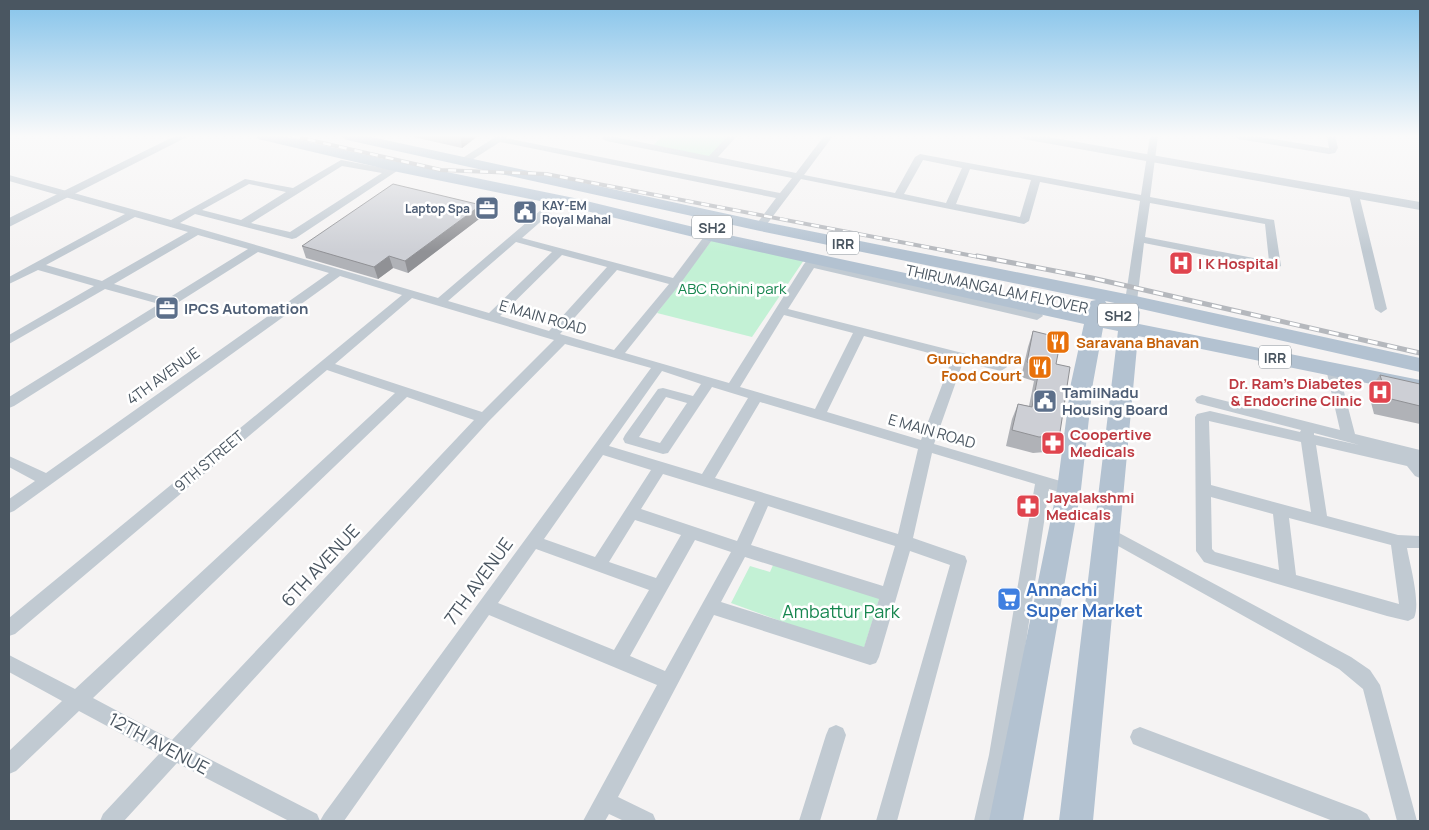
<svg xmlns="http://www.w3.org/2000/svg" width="1429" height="830" font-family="Manrope,sans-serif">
	<rect width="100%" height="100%" fill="#f5f3f3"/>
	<path fill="#c3f1d5" d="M663 136H733L712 158 651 147Z
		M712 240 804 260 752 337 657 313Z
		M777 556 881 593 863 651 731 603 750 566 770 572Z"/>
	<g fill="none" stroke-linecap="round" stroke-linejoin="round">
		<path fill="#c1cad2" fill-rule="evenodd" d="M497 136H507L506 138 780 193 792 178 606 141 602 138 603 136H611L709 156 728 136H737L718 157 796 173 824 136H833L804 175 895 193 915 157 920 154 1141 195 1150 136H1158L1150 197 1274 220 1281 266 1275 269 1144 243 1137 301 1131 305 1125 301 1140 201 1040 182 1029 221 1024 224 801 179 764 228 760 229 755 226 776 198 500 142 467 163H461V159ZM923 160 962 168 946 203 904 194ZM970 169 1031 180 1020 217 956 204ZM1150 203 1265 224 1269 261 1145 237Z
			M1234 136H1255L1329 148 1327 136H1335L1338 148 1335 153 1329 154 1238 139Z
			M341 160 389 169 398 164 403 167 296 238 292 239 195 214 180 223 438 298 555 198H563V202L522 238 673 278 706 234H714L715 236 680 284 625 353 729 383 804 264 810 257 814 256 819 259 817 262 1041 313 1043 316 1037 320 814 268 788 309 1006 364 1007 367 1001 371 963 362 934 444 1074 485 1077 489 1074 493 1069 495 1049 489 1009 755 995 821H974L989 755 1035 484 932 453 913 538 965 556 967 561 897 821H876L950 565 910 551 879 657 876 663 870 665 714 615 618 797 653 814 656 821H624L609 814 605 821H583L657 685 489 615 344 821H289L177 763 124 821H100L103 814 159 754 79 711 16 771 9 774V751L62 701 9 672V655L75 689 395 393 327 370 15 634 9 636V618L402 295 340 276 14 511 9 513V499L35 481 9 467V456L46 473 329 273 258 252 14 406 9 408V397L159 304 105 289 9 344V335L94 286 38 270 9 284V277L125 214 9 181V175L171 220 245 179 293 188ZM342 166 382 173 290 232 251 223ZM249 184 286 192 241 220 202 210ZM135 217 188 232 102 281 46 265ZM198 235 248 249 167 299 114 284ZM516 242 552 252 489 313 448 301ZM562 255 607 267 549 331 500 316ZM617 270 669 284 614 350 560 334ZM412 298 554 340 482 412 335 364ZM784 315 853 333 815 409 740 387ZM864 336 952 359 921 440 827 412ZM565 344 651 368 324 814 320 821 317 814 190 749 489 421ZM662 371 701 384 693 396 663 388 658 389 625 435 623 439 625 443 663 454 668 453 712 387 748 398 702 474 609 446ZM407 397 474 420 172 740 93 698ZM666 397 687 403 660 443 639 437ZM760 402 918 449 898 534 715 478ZM603 455 651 470 595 557 544 539ZM663 474 755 502 737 541 641 509ZM768 506 895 546 883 586 751 545ZM635 520 681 535 656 578 609 562ZM695 540 731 552 665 671 630 656ZM536 549 649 590 614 650 498 603ZM745 557 879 599 864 647 721 602Z
			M1354 192 1359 195 1387 309 1381 313 1375 309 1349 195Z
			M1332 365 1338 369 1355 434 1420 450V478L1415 476 1407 466 1316 445 1327 516 1398 535 1420 536V548H1407C1410 565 1421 603 1414 618L1408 621 1387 616 1210 564 1204 562 1196 551 1195 417 1197 414 1210 411 1300 432 1301 430 1197 403 1195 400 1197 397 1202 395 1340 430 1326 369ZM1209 421 1301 442 1311 512 1211 485ZM1314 433 1359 445 1314 435ZM1211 497 1273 514 1279 570 1215 552 1212 549ZM1289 518 1391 545 1399 604 1296 575Z
			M1108 527 1351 657 1370 670 1380 685 1417 821H1397L1363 689 1339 669 1102 537 1100 533 1102 529Z
			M836 725 843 728 846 735 820 821H799L826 735 829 728Z
			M1140 727 1360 810 1367 814 1371 821H1333L1140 747 1133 744 1130 737 1133 730Z"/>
		<path fill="#c1cad2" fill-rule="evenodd" d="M175 136H189L9 227V218Z
			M1018 136H1043L1420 202V210L1023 139Z"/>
		<path fill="#b3c2d1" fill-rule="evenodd" d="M256 136H282L398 162 574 198 710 231 1087 312 1091 301 1096 300 760 231 347 140 340 136H367L760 221 1131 295 1420 358V372L1137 308 1140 312 1139 324 1420 380V394L1138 336 1093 821H1059L1118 331 1103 328 1093 383 1081 489 1023 821H989L1057 489 1071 383 1084 324 710 241 574 208 398 172 258 139ZM1105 301 1129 306 1123 308 1119 320 1105 317 1108 305Z"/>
		<g stroke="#b5b8bd" stroke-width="4">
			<path id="rail-far1" d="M292 136 441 170 546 174 984 258"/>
		</g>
		<g stroke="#b5b8bd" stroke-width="5">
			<path id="rail" d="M977 256 1092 278 1420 353"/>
		</g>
		<use href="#rail-far1" stroke="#fff" stroke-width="2.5" stroke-dasharray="8" stroke-linecap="butt"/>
		<use href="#rail" stroke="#fff" stroke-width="3" stroke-dasharray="10" stroke-linecap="butt"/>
	</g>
	<path fill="#b0b2b7" d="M409 136H478L462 148Z
		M483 216 408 273 393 268 378 279 306 258 302 246Z
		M1033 331 1056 364 1053 448 1045 452 1033 453 1006 446 1012 419 1018 404 1029 406 1034 381 1021 377 1028 347Z
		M1380 375 1420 384V424L1374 414 1368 391Z"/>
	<path fill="#909195" d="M460 136H478L462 148Z
		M481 205 483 216 408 273 405 261Z
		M389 256 393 268 378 279 374 267Z
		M1060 432 1053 448 1045 452 1052 436Z"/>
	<path fill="#cdcfd5" stroke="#909195" d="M393 184 481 205 405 261 389 256 374 267 302 246Z
		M1033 331 1061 338 1056 364 1070 367 1060 432 1052 436 1039 437 1012 430 1018 404 1032 407 1040 365 1027 362Z
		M1380 375 1420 384V406L1387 398Z"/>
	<linearGradient id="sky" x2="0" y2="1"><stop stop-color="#85c3ea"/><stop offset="0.54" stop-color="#fafafa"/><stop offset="1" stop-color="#fafafa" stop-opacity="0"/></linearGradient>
	<rect width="1429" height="252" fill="url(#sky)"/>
	<defs>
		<g id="office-square" transform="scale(1.25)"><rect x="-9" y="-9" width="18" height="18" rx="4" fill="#5c6f8a" stroke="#fff"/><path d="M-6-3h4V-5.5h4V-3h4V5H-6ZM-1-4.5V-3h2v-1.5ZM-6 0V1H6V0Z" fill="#fff"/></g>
		<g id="civic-square" transform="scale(1.25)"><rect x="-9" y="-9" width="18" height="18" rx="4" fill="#5c6f8a" stroke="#fff"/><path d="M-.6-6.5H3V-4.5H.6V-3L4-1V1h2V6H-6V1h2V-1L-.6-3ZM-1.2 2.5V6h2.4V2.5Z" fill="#fff"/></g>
		<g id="hospital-square" transform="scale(1.25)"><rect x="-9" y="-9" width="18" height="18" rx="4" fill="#e0444e" stroke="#fff"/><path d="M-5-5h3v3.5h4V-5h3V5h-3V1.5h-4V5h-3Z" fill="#fff"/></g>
		<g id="restaurant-square" transform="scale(1.25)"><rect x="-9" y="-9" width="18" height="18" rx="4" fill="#e8710a" stroke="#fff"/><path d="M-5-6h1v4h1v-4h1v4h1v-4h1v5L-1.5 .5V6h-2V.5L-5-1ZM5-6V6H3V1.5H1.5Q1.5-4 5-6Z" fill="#fff"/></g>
		<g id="pharmacy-square" transform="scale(1.25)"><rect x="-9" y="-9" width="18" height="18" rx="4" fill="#e0444e" stroke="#fff"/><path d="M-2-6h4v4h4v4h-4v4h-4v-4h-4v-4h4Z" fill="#fff"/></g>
		<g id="supermarket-square" transform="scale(1.25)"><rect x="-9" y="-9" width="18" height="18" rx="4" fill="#3f7fe0" stroke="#fff"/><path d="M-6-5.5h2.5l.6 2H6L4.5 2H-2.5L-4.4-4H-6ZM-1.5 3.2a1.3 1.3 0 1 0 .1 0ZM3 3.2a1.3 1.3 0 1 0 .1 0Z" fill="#fff"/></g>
	</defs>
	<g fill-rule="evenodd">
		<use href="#office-square" x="487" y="208"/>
		<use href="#civic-square" x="525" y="212"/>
		<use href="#hospital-square" x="1181" y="263"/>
		<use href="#office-square" x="167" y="308"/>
		<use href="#restaurant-square" x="1058" y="342"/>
		<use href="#restaurant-square" x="1040" y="367"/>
		<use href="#hospital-square" x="1380" y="392"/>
		<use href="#civic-square" x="1045" y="401"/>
		<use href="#pharmacy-square" x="1053" y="443"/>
		<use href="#pharmacy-square" x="1028" y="506"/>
		<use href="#supermarket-square" x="1009" y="599"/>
	</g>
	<g text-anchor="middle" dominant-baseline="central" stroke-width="5" stroke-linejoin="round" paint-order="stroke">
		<g font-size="12" font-weight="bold" fill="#4e5e75" stroke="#fff" text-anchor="start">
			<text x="542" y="205">KAY-EM<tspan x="542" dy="14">Royal Mahal</tspan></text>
			<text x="470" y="208" text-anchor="end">Laptop Spa</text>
		</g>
		<g fill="#fff" stroke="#808990" stroke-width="1">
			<rect x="692" y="215.5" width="40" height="23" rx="4"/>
			<rect x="827" y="231.5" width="32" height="23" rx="4"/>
			<rect x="1098" y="303.5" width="40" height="23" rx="4"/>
			<rect x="1259" y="345.5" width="32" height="23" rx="4"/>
		</g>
		<g font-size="14" font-weight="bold" fill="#4a5661">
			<text x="712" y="227">SH2</text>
			<text x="843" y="243">IRR</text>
			<text x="1118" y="315">SH2</text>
			<text x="1275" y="357">IRR</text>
		</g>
		<g font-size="15" font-weight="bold" fill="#be3a42" stroke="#fff" text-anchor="start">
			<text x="1198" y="263">I K Hospital</text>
			<text x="1362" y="383" text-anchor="end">Dr. Ram's Diabetes<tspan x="1362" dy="17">&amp; Endocrine Clinic</tspan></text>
			<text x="1070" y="434">Coopertive<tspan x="1070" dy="17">Medicals</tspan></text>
			<text x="1046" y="497">Jayalakshmi<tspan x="1046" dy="17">Medicals</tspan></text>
		</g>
		<g font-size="15" fill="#17864f" stroke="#fff">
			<text x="732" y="288">ABC Rohini park</text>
		</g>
		<g font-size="15" fill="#4a5661" stroke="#fff">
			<text transform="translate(997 289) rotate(12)">THIRUMANGALAM FLYOVER</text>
			<text transform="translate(543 317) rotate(16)">E MAIN ROAD</text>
			<text transform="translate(163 376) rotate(-36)">4TH AVENUE</text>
			<text transform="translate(932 431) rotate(16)">E MAIN ROAD</text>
			<text transform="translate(209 461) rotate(-40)">9TH STREET</text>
		</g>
		<g font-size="15" font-weight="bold" fill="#4e5e75" stroke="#fff" text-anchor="start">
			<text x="184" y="308">IPCS Automation</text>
			<text x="1062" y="392">TamilNadu<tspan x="1062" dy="17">Housing Board</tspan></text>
		</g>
		<g font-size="15" font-weight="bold" fill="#c56008" stroke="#fff" text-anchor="start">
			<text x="1076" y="342">Saravana Bhavan</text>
			<text x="1022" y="358" text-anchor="end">Guruchandra<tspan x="1022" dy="17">Food Court</tspan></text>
		</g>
		<g font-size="18" fill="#4a5661" stroke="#fff">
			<text transform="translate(320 565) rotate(-47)">6TH AVENUE</text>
			<text transform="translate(478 581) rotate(-54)">7TH AVENUE</text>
			<text transform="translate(159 743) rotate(28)">12TH AVENUE</text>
		</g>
		<g font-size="18" font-weight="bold" fill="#366cbe" stroke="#fff" text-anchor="start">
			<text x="1026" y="589">Annachi<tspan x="1026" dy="21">Super Market</tspan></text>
		</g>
		<g font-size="18" fill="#17864f" stroke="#fff">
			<text x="841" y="611">Ambattur Park</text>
		</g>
	</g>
	<rect width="1429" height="830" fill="none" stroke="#4a5661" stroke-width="20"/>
</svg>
